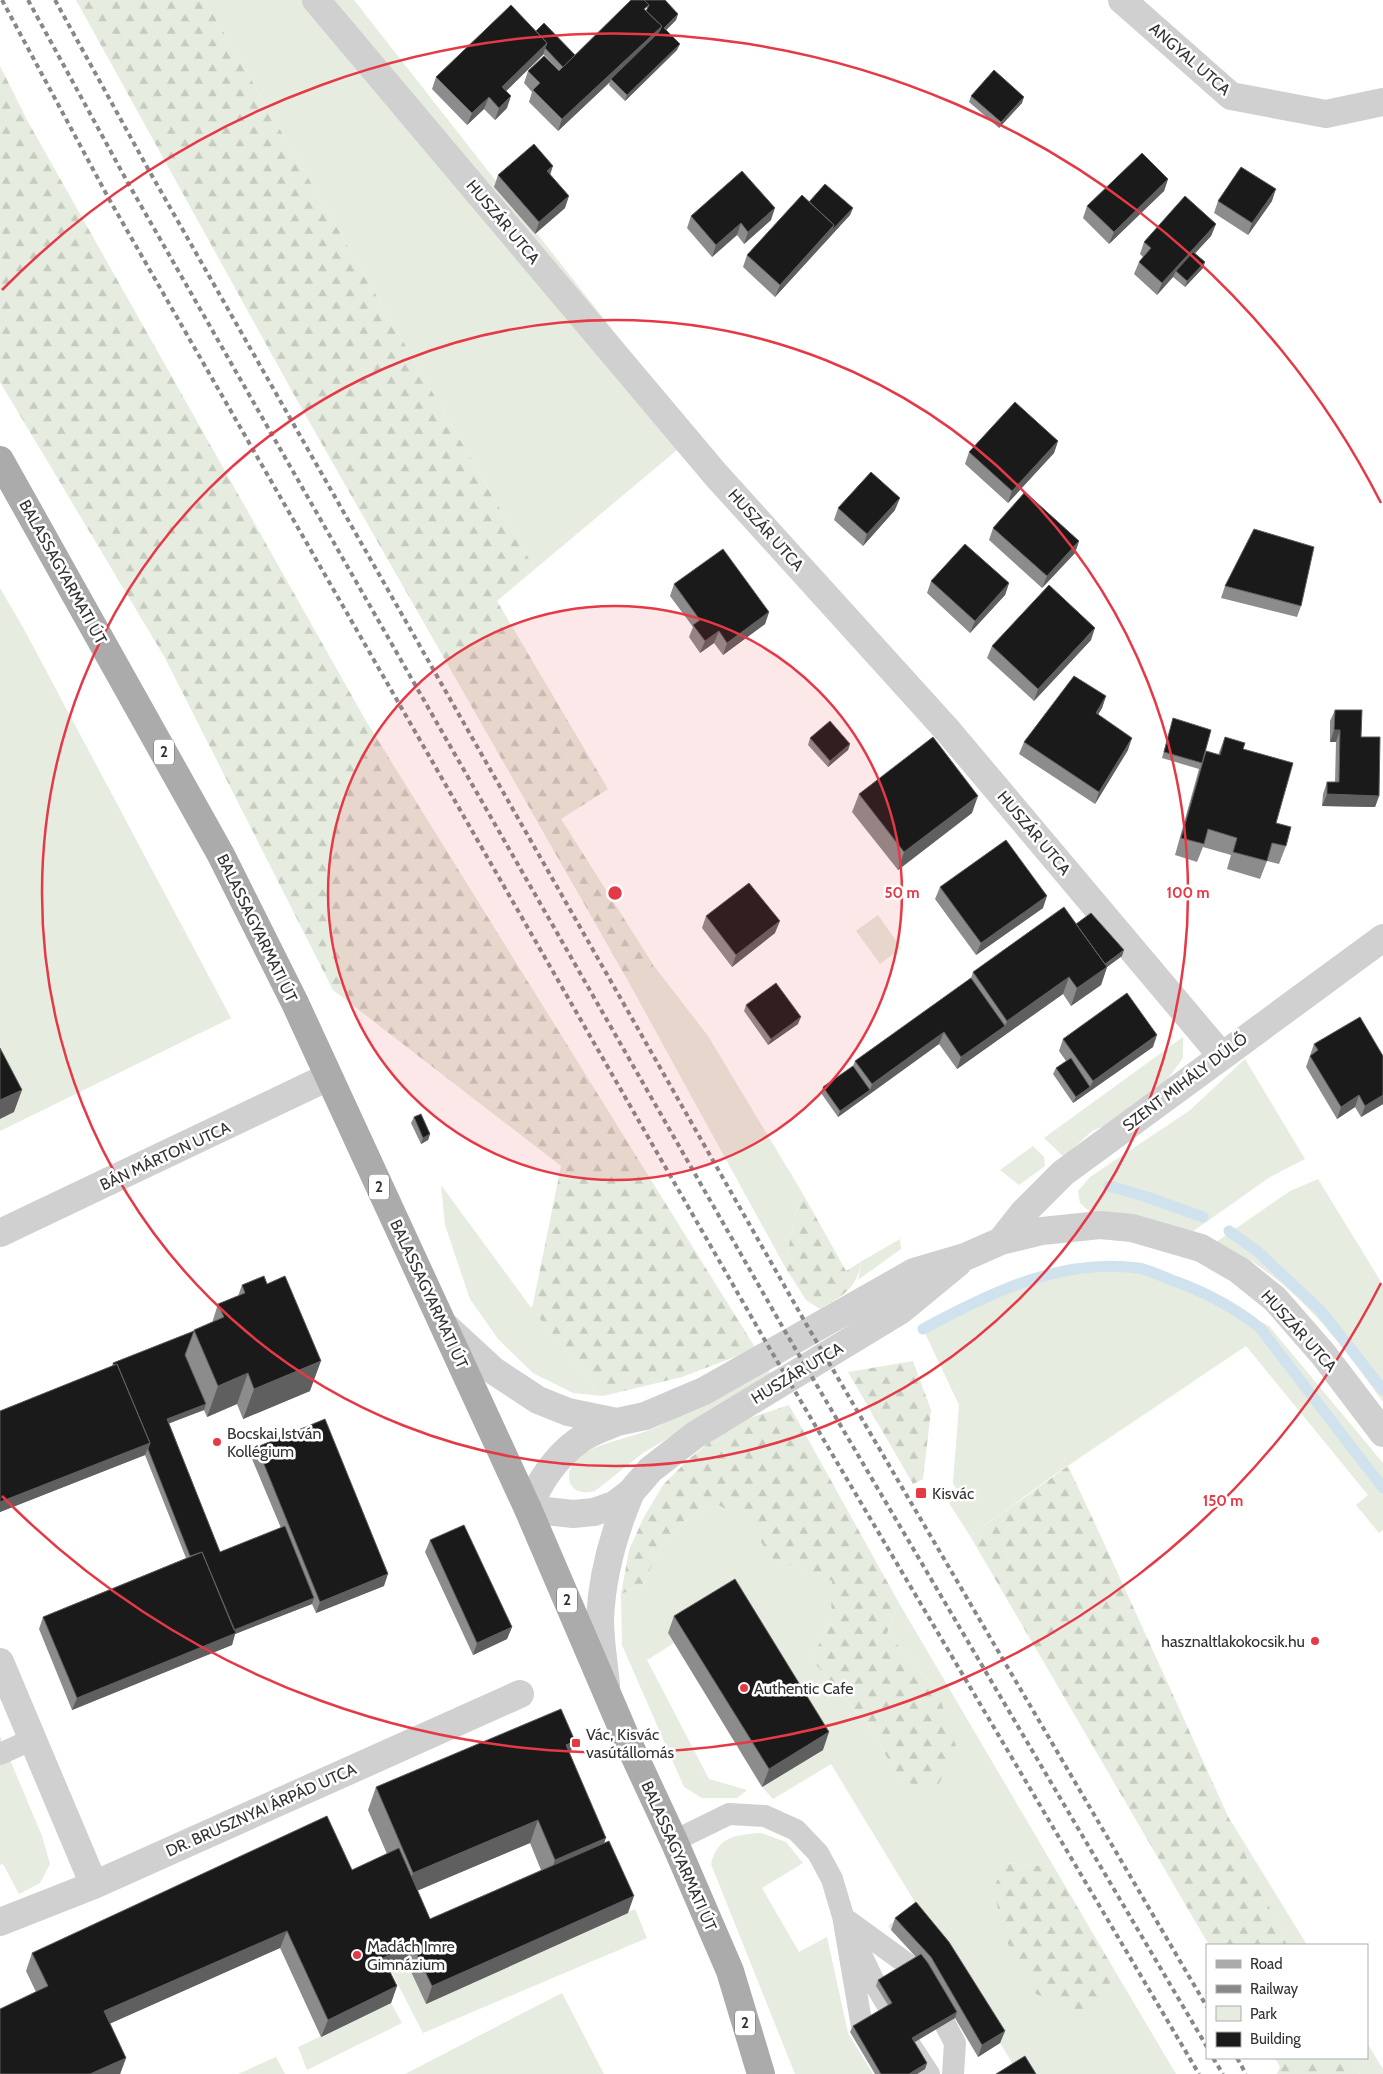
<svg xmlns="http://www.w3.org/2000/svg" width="1383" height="2074" font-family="Cabin,sans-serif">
	<defs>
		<pattern id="forest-firs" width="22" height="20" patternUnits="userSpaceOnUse" patternTransform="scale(1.25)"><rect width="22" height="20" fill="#e6ecdf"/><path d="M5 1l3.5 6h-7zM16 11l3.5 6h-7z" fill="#c6cbc0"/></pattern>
	</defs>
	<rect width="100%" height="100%" fill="#fff"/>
	<path fill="#e6ecdf" d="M205 0H354L695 435 535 569Z
		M0 588 25 631 231 1018 0 1131Z
		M878 915 901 948 880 964 856 931Z
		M654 966 708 1036 803 1194 794 1219 785 1267 627 979Z
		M1183 1037V1058L1164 1084 1121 1119 1092 1131 1064 1157 1044 1138Z
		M1245 1059 1305 1159 1270 1177 1192 1232 1092 1214 1080 1203 1078 1191 1090 1177 1189 1111Z
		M1033 1146 1044 1157 1045 1166 1019 1185 1000 1170Z
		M1318 1179 1383 1285V1402C1337 1338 1290 1275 1216 1242L1290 1191Z
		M441 1185 532 1309 603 1396 573 1393 533 1373 498 1339 470 1299 445 1225Z
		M900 1239 901 1249 858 1280 862 1261Z
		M1091 1266 1144 1269 1195 1289 1269 1326 1383 1463V1530L1379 1533 1356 1505 1368 1495 1246 1346 1054 1475 970 1536 949 1503 959 1495 953 1483 959 1405 923 1329 983 1297 1019 1282Z
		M766 1367 772 1376 643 1453 595 1491C567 1499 561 1471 580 1456 595 1444 633 1437 652 1429 665 1424 677 1416 689 1409 715 1395 741 1381 766 1367Z
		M718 1505 749 1521 771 1558 833 1581 831 1617 812 1660 868 1725 901 1781 937 1690 887 1633 899 1603 1054 1867 1007 1863 1107 1993 1115 1971 1176 2074H1019L945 1953 891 1930 888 1926 916 1904 831 1764 773 1799 762 1787 822 1749 668 1633 674 1643 647 1660 709 1779 747 1790 737 1798H702L684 1787 622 1645 621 1594 642 1586 662 1545 684 1521Z
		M0 1736 42 1836 50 1864 40 1883 19 1894 3 1864 0 1865Z
		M1223 1808 1307 1945H1287Z
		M761 1833 786 1842 803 1863 762 1888 799 1952 827 1937 848 2033 873 2074H795L711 1864C718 1836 735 1835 761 1833Z
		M635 1909 647 1938 423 2033 390 1969 406 1961 426 2004Z
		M562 1993 604 2074H405Z
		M391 2003 402 2023 307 2070 298 2047Z
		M1367 2043 1383 2069V2074H1360L1350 2058H1367Z
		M276 2057 285 2074H238Z"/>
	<path fill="url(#forest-firs)" d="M76 0H205L535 569 497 601 608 789 561 819 654 966 627 979 298 402Z
		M0 66 27 120 366 721 756 1349 682 1377 603 1396 532 1309 561 1166 333 990 165 658 0 382Z
		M803 1194 846 1271 862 1261C856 1289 844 1295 820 1309L806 1300 785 1267 794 1219Z
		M913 1361 931 1410 923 1479 913 1484 848 1372Z
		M789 1405 899 1603 887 1633 937 1690 956 1746 936 1790 901 1781 868 1725 812 1660 831 1617 832 1581 771 1558 748 1521 718 1505 684 1521 662 1545 642 1586 621 1594 629 1550 644 1517 663 1485 689 1459 732 1424Z
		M1068 1466C1143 1625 1213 1786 1287 1945H1209L970 1536Z
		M1006 1863 1054 1867 1115 1971 1107 1993 1081 2013 1036 1994 1002 1933 994 1887Z
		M1275 2058H1350L1360 2074H1277L1280 2067Z"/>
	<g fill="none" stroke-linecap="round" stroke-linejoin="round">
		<path stroke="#cfe2ee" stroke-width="11" d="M1109 1186 1144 1196 1203 1217
			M1229 1231 1258 1252 1321 1311 1383 1390
			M923 1329C990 1293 1060 1258 1138 1268 1151 1270 1165 1278 1177 1282 1207 1293 1235 1308 1260 1328L1383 1488"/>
		<path stroke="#d0d0d0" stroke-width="22" d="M0 1754 33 1739
			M674 1841 729 1814 765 1816 796 1830 818 1853 832 1879 843 1916 862 2027
			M848 1921 910 1966
			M855 1942 876 1986 890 2009
			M945 2024 955 2043 953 2074
			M910 2045 929 2074"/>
		<path stroke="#d0d0d0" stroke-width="28" d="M316 0 716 475 948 731 1221 1055
			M1122 0 1231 96 1326 114 1383 102
			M0 1233 328 1077
			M1001 1241 1024 1212 1063 1173 1383 938
			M443 1324 494 1371 538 1400 568 1412 617 1422 645 1416 704 1391 914 1272 965 1257 1001 1241 1042 1231 1100 1225 1132 1228 1201 1248 1239 1270 1275 1299 1323 1354 1383 1433
			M617 1422C604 1428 589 1432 578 1441 555 1458 539 1482 528 1509L573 1514 594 1512 614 1505 631 1492 650 1470 695 1435 901 1310 958 1263
			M0 1662 94 1885
			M606 1685C604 1663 600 1641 600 1619 602 1574 614 1532 631 1492
			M0 1922 94 1885 520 1694"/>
		<path stroke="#ababab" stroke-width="28" d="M0 460 221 855 295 1003 528 1509 627 1740 674 1841 730 1971 761 2074"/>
		<path stroke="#888" stroke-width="4" stroke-dasharray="5 4" stroke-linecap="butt" d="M2 0 109 199 767 1344 1199 2074
			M28 0 128 183 786 1333 1207 2047
			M55 0 147 167 805 1322 1207 2007
			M1213 2058 1223 2074
			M1237 2058 1246 2074"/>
	</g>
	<path fill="#8c8c8c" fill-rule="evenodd" d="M678 14 676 20 666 30 677 50 625 101 609 85 610 82 558 131 529 102 532 92 524 83 528 71H559L543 54 506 91 507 108 495 120 484 109 467 125 432 89 436 77 536 31 575 55Z
		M971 96 1022 103 999 128 969 102Z
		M498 175 565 208 535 234 494 187Z
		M1168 179 1164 191 1109 244 1083 218 1087 206Z
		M1218 201H1272L1248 235 1214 213Z
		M809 202 853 208 850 215 775 297 743 267 747 255Z
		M691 216 771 220 744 244 737 235 712 257 687 228Z
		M1216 224 1211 236 1195 253 1205 262 1203 268 1185 287 1173 277 1157 295 1134 274 1139 262 1143 257 1140 254 1144 242Z
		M1058 441 1054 453 1008 503 965 464 969 452Z
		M838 508 895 510 863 546 834 520Z
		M993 528 1079 541 1075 553 1042 588 989 540Z
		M931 581 1009 583 1005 595 970 633 927 593Z
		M674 584 769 612 765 624 723 655 714 643 700 653 689 637 693 627 670 596Z
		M1225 586 1301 606 1297 617 1221 598Z
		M1091 640 1034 701 987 658 992 646Z
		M1106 696 1102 708 1098 714 1128 750 1095 804 1019 754 1024 742Z
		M1335 710 1361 737 1379 796 1375 807 1322 806 1323 794 1327 782H1335L1336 742H1330V721Z
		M1173 718 1202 763 1206 751 1218 755 1225 737 1243 749 1276 823 1286 846 1279 864 1267 861 1260 879 1227 869 1231 855 1203 847 1197 862 1175 855 1199 769 1162 758Z
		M810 738 850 744 848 750 828 767 808 745Z
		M859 794 972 813 898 870 852 812Z
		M940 887 1043 908 976 955 935 899Z
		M706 916 775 933 732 967 702 928Z
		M1076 924 1122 956 1107 967 1101 985 1071 1006 1063 994 957 1069 939 1044 838 1117 821 1093 823 1087 853 1066 855 1061 971 978 973 972Z
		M746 1005 798 1024 768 1045 744 1011Z
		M1063 1039 1153 1047 1073 1103 1053 1074 1056 1068 1066 1061 1059 1051Z
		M1314 1044 1383 1056V1104L1361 1117 1355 1107 1337 1119 1306 1067Z
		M414 1117 430 1134 428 1140 421 1144 411 1123Z
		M242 1285 310 1391 243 1419 237 1404 207 1417 204 1410 169 1423 220 1552 281 1528 252 1459 257 1447 384 1586 316 1613 312 1604 235 1634 232 1645 72 1710 39 1629 43 1617 186 1558 145 1455 0 1512V1411L112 1366 113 1363 194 1331 212 1323 218 1304 238 1296Z
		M430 1540 512 1627 507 1639 473 1655 425 1552Z
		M674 1616 823 1750 762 1787 668 1633Z
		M570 1754 604 1843 628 1913 426 2004 406 1961 389 1969 397 1986 391 2003 321 2037 280 1948 110 2023 126 2058 120 2074H0L36 1992 26 1971 32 1953 352 1870 387 1854 368 1810 376 1787ZM530 1843 541 1870 430 1919 417 1890Z
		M895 1918 1005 2031 1000 2043 978 2057 955 2018 914 2042 927 2063 925 2069 917 2074H875L850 2032 853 2026 888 2005 876 1986 878 1980 916 1957 891 1930Z"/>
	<path fill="#5f5f5f" d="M678 14 676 20 662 34 664 28Z
		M662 26 657 38 611 79 610 82 558 131 562 119Z
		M547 43 543 55 498 99 502 87Z
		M680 44 677 50 625 101 627 95Z
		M511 96 507 108 495 120 499 108Z
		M489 97 484 109 467 125 472 113Z
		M1024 97 1022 103 999 128 1001 122Z
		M553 166 549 178 547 171Z
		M1168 179 1164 191 1109 244 1114 232Z
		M1276 189 1272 201 1248 235 1252 223Z
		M569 196 565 208 535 234 539 222Z
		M775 208 771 220 744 244 748 232Z
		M853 208 850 215 775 297 780 285 834 225Z
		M741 223 737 235 712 257 716 245Z
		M1216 224 1211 236 1177 273 1176 271 1173 277 1157 295 1162 283Z
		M1205 262 1203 268 1185 287 1187 281Z
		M1058 441 1054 453 1008 503 1012 491Z
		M900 498 895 510 863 546 867 534Z
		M1079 541 1075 553 1042 588 1047 576Z
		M1009 583 1005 595 970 633 975 621Z
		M769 612 765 624 723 655 727 643Z
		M1095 628 1091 640 1034 701 1038 689Z
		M719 631 714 643 700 653 705 641Z
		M1106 696 1102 708 1092 725 1096 713Z
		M1334 730H1340L1336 742H1330Z
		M1132 738 1128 750 1095 804 1099 792Z
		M850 744 848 750 828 767 830 761Z
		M1327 794 1379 796 1375 807 1322 806Z
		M978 796 972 813 898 870 904 852Z
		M1047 896 1043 908 976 955 981 943Z
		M780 921 775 933 732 967 736 955Z
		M1124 950 1122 956 1107 967 1101 985 1071 1006 1077 988 1097 970Z
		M1069 977 1063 994 957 1069 961 1057 1005 1026 1007 1021Z
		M801 1017 798 1024 768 1045 771 1039Z
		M944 1032 939 1044 838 1117 840 1111 870 1090 872 1084Z
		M1157 1035 1153 1047 1073 1103 1076 1097 1090 1087 1093 1081Z
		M22 1090 14 1112 0 1119V1100Z
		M1359 1095 1355 1107 1337 1119 1341 1107Z
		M1383 1095V1104L1361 1117 1365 1106Z
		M430 1134 428 1140 421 1144 423 1138Z
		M321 1361 310 1391 243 1419 254 1389Z
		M248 1373 237 1404 207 1417 218 1386Z
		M206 1404 204 1410 165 1425 167 1419Z
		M150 1443 145 1455 0 1512V1502Z
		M388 1574 384 1586 316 1613 320 1602Z
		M314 1598 312 1604 235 1634 232 1645 72 1710 77 1698 231 1631Z
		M512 1627 507 1639 473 1655 477 1643Z
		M829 1732 823 1750 762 1787 769 1769Z
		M575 1741 566 1763V1745Z
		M538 1820 530 1843 405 1896 413 1873Z
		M606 1838 598 1860 547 1882 555 1860Z
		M634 1896 628 1913 426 2004 432 1986Z
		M287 1931 280 1948 98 2029 104 2011Z
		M412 1944 406 1961 376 1975 383 1958Z
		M397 1986 391 2003 321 2037 328 2020Z
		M957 2012 955 2018 910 2045 912 2038Z
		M1005 2031 1000 2043 978 2057 982 2045Z
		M126 2058 120 2074H90Z
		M927 2063 925 2069 917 2074H909Z"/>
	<path fill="#1a1a1a" stroke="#5f5f5f" d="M631 0H644L649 5 644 9 662 26 562 119 533 90 540 83 528 71 544 56 559 71Z
		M644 0H665L678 14 664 28 680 44 627 95 611 79 659 32 662 26 646 11 649 5Z
		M511 5 547 43 502 87 511 96 499 108 489 97 472 113 436 77Z
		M544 23 575 55 563 67 545 48 547 43 536 31Z
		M994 70 1024 97 1001 122 971 96Z
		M534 144 553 166 547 171 569 196 539 222 498 175Z
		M1142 153 1168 179 1114 232 1087 206Z
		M1241 167 1276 189 1252 223 1218 201Z
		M742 171 775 208 748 232 741 223 716 245 691 216Z
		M825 184 853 208 832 230 834 225 809 202Z
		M802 195 834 225 780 285 747 255Z
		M1185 196 1216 224 1162 283 1139 262 1151 248 1144 242Z
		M1193 252 1205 262 1187 281 1176 271Z
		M1015 402 1058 441 1012 491 969 452Z
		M871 472 900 498 867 534 838 508Z
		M1025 492 1079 541 1047 576 993 528Z
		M1254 529 1314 547 1301 606 1225 586Z
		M965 544 1009 583 975 621 931 581Z
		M723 549 769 612 727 643 719 631 705 641 693 625 700 620 674 584Z
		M1049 585 1095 628 1038 689 992 646Z
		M1074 676 1106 696 1096 713 1132 738 1099 792 1024 742Z
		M1335 710H1362L1361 737H1380L1379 796 1327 794V782H1339L1340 730H1334Z
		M1173 718 1211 730 1202 763 1164 752Z
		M830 721 850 744 830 761 810 738Z
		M933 737 978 796 904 852 859 794Z
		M1225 737 1245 743 1243 749 1293 763 1276 823 1291 827 1286 846 1272 843 1267 861 1233 852 1237 838 1208 829 1204 844 1181 838 1206 751 1220 755Z
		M1006 840 1047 896 981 943 940 887Z
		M749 883 780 921 736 955 706 916Z
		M1064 907 1107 967 1077 988 1069 977 1007 1021 973 972Z
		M1091 913 1124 950 1105 964 1076 924Z
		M971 978 1005 1026 961 1057 944 1032 872 1084 855 1061Z
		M776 983 801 1017 771 1039 746 1005Z
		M1127 993 1157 1035 1093 1081 1063 1039Z
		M1360 1017 1383 1056V1095L1365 1106 1359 1095 1341 1107 1310 1056 1318 1050 1314 1044Z
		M0 1048 22 1090 0 1100Z
		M1071 1058 1090 1087 1076 1097 1056 1068Z
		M853 1066 870 1090 840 1111 823 1087Z
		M421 1114 430 1134 423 1138 414 1117Z
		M264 1276 267 1284 285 1276 321 1361 254 1389 248 1373 218 1386 194 1330 224 1317 218 1304 245 1293 242 1285Z
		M194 1331 185 1355 206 1404 167 1419 220 1552 285 1526 314 1598 234 1630 202 1552 190 1556 148 1449 150 1443 117 1364 114 1365 113 1363Z
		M117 1364 150 1443 0 1502V1411Z
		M325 1419 388 1574 320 1602 257 1447Z
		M464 1525 512 1627 477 1643 430 1540Z
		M202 1552 236 1633 77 1698 43 1617Z
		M735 1579 829 1732 769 1769 674 1616Z
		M561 1709 575 1741 566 1745 606 1838 555 1860 538 1820 413 1873 376 1787Z
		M327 1816 352 1870 399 1848 430 1919 609 1841 634 1896 432 1986 412 1944 383 1958 397 1986 328 2020 287 1931 104 2011 126 2058 90 2074H0V2009L48 1986 32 1953Z
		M916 1902 949 1942 1005 2031 982 2045 931 1957 895 1918Z
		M921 1954 928 1963 957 2012 912 2038 927 2063 909 2074H881L853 2026 892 2003 878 1980Z
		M1025 2056 1036 2074H996Z"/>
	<circle cx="615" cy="893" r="287" fill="#e63946" fill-opacity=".12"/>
	<g fill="none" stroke="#e63946" stroke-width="2.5">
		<circle cx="615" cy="893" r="287"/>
		<circle cx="615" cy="893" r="573"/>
		<path d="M1381 1283A860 860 0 0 1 2 1496M2 290A860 860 0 0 1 1381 503"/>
	</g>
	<g fill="#e63946" stroke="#fff" stroke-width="2">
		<circle cx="217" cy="1442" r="5"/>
		<rect x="915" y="1487" width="12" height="12" rx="2.5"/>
		<circle cx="1315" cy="1641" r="5"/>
		<circle cx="744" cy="1688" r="5"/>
		<rect x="571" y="1738" width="10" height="10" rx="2.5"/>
		<circle cx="357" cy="1955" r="5"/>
	</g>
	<g text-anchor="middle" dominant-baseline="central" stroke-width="5" stroke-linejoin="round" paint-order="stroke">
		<g fill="#fff" stroke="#707070" stroke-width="1">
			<rect x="154" y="739.5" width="20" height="25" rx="4"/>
			<rect x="369" y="1174.5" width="20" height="25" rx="4"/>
			<rect x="557" y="1587.5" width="20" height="25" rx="4"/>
			<rect x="735" y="2010.5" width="20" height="25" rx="4"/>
		</g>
		<g font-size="15" font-weight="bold" fill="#333">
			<text x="164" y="752">2</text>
			<text x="379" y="1187">2</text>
			<text x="567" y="1600">2</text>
			<text x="745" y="2023">2</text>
		</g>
		<g font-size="16" fill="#333" stroke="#fff">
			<text transform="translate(1190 59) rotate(41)">ANGYAL UTCA</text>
			<text transform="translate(503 222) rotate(50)">HUSZÁR UTCA</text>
			<text transform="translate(766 530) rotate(48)">HUSZÁR UTCA</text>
			<text transform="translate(63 572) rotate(61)">BALASSAGYARMATI ÚT</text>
			<text transform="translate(1034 833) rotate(50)">HUSZÁR UTCA</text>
			<text transform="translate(257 928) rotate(64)">BALASSAGYARMATI ÚT</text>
			<text transform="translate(1185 1082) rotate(-37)">SZENT MIHÁLY DŰLŐ</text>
			<text transform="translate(165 1156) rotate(-25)">BÁN MÁRTON UTCA</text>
			<text transform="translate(429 1294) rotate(65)">BALASSAGYARMATI ÚT</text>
			<text transform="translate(1299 1331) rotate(48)">HUSZÁR UTCA</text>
			<text transform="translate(797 1373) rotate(-31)">HUSZÁR UTCA</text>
			<text transform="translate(261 1810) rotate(-24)">DR. BRUSZNYAI ÁRPÁD UTCA</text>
			<text transform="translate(679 1856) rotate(66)">BALASSAGYARMATI ÚT</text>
		</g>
		<g font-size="16" fill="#333" stroke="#fff" text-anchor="start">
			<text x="227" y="1433">Bocskai István<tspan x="227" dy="18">Kollégium</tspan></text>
			<text x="932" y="1493">Kisvác</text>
			<text x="1305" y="1641" text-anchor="end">hasznaltlakokocsik.hu</text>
			<text x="754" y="1688">Authentic Cafe</text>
			<text x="586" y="1734">Vác, Kisvác<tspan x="586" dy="18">vasútállomás</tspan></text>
			<text x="367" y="1946">Madách Imre<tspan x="367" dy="18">Gimnázium</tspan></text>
		</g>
	</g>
	<circle cx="615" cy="893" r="8" fill="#e63946" stroke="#fff" stroke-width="2.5"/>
	<g font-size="15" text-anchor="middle" font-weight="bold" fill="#e63946" stroke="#fff" stroke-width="5" stroke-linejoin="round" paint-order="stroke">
		<text x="902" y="898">50 m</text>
		<text x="1188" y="898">100 m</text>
		<text x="1223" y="1506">150 m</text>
	</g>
	<rect x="1206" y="1944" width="162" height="115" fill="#ffffff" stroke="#adadad"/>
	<rect x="1216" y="1960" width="25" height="8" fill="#ababab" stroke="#adadad"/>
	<text x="1250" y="1969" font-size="15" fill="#333333">Road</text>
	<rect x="1216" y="1985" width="25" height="8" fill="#888888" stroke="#adadad"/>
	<text x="1250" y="1994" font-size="15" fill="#333333">Railway</text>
	<rect x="1216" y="2006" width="25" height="15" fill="#e6ecdf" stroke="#adadad"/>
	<text x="1250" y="2019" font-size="15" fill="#333333">Park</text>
	<rect x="1216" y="2032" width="25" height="15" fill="#1a1a1a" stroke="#adadad"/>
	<text x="1250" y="2044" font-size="15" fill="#333333">Building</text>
</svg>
